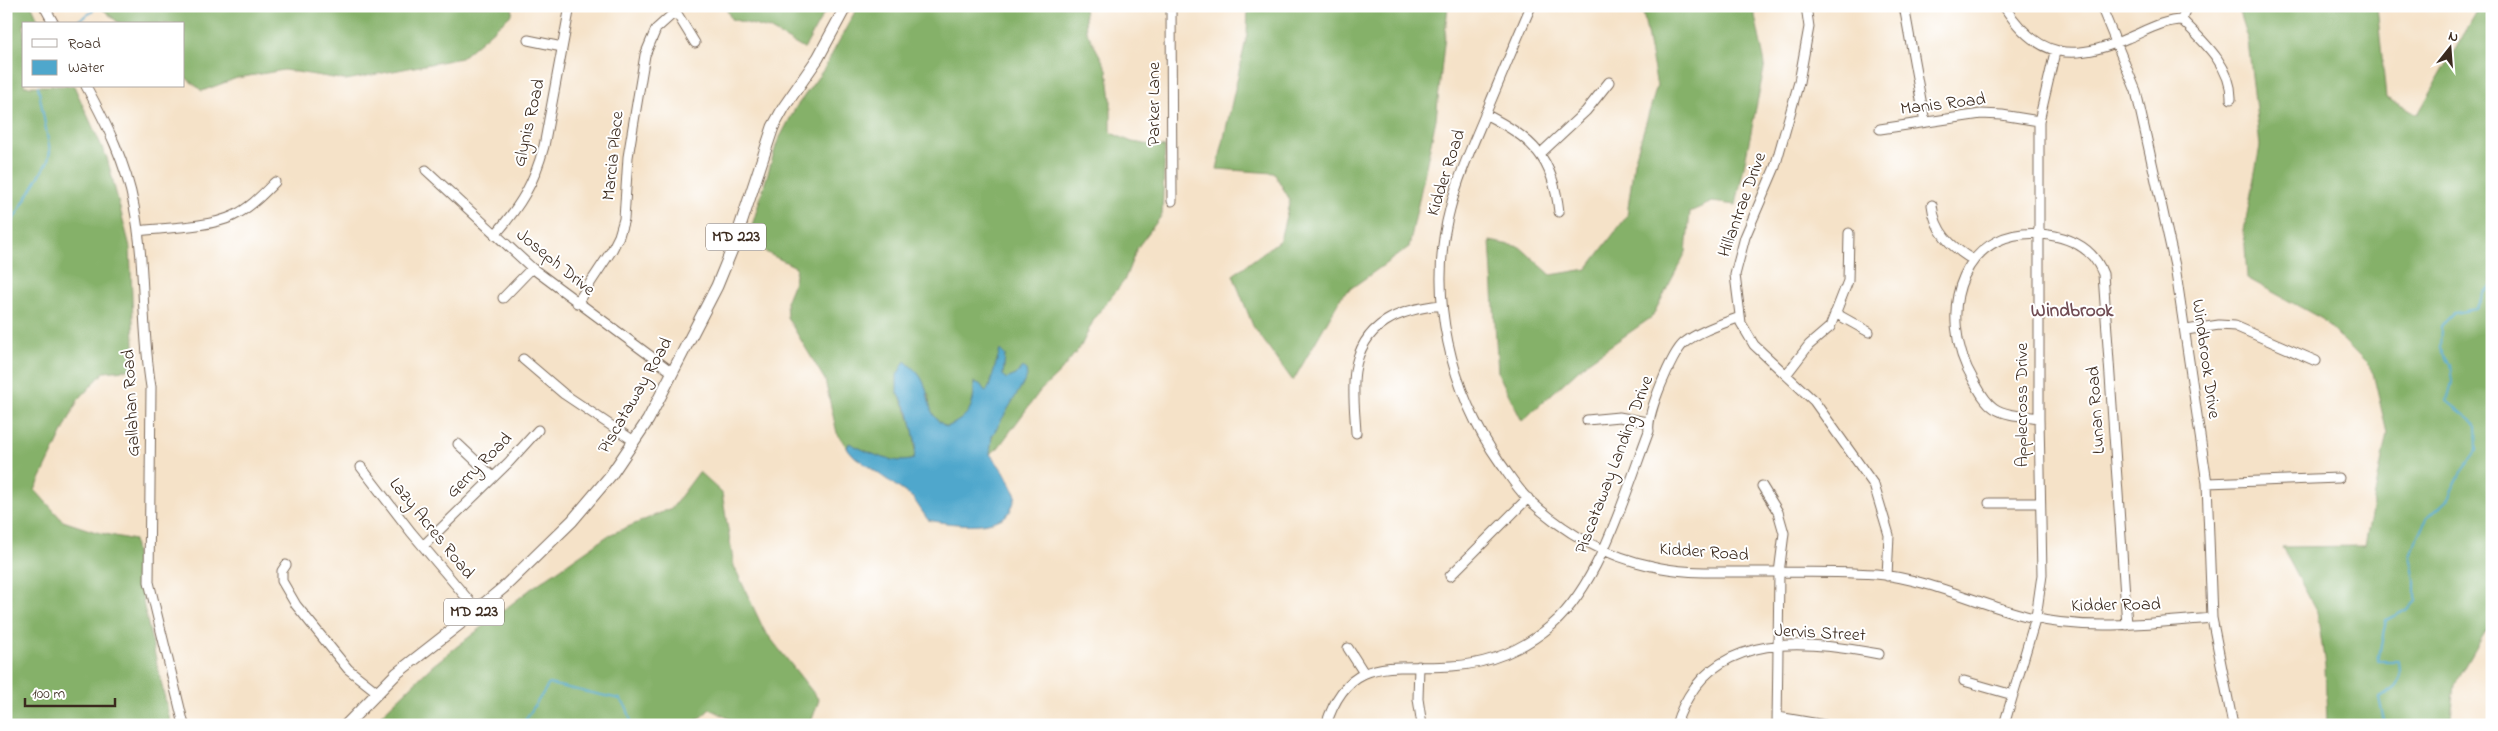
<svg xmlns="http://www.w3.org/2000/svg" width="2498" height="731" font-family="'Indie Flower',sans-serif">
	<rect width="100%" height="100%" fill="#fff"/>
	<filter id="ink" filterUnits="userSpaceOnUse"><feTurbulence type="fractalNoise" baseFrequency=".02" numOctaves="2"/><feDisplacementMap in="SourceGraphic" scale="10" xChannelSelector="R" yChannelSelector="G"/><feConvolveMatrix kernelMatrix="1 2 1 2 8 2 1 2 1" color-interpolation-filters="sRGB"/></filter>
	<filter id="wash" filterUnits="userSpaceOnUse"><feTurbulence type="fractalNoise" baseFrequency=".0096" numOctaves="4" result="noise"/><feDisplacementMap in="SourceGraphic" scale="20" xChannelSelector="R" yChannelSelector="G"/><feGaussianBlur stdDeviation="1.12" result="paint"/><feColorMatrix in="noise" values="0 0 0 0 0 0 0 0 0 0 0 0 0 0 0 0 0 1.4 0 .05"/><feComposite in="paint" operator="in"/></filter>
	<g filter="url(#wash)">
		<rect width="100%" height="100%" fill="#f5e2c8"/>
		<path fill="#85b169" stroke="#606e44" d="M6 6H32L40 24H24V86H74L107 158 130 247 135 369 104 372 78 400 35 490 63 521 96 532 134 540 144 607 171 725H6Z
			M99 6H513L512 14 461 58 346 80 284 70 237 78 202 91 184 76V24H120Z
			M725 6H828L804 49 769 29 731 19Z
			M858 6H1084L1086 30 1107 69 1111 99V133L1132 142 1165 147 1162 215 1137 248 1124 281 1095 317 1081 346 1060 372 1040 391 998 448 990 454 992 436 1005 412 1016 375 1006 380 1003 375 1005 355 1000 350 990 387 986 392 974 383C975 407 969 417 947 427 933 419 929 410 929 395L897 391C909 413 918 434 914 459 893 466 868 452 849 443L847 448 837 433 825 380 787 317 786 302 794 282 796 267 769 254 754 244 751 229 777 143 796 107 824 69Z
			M1248 6H1448L1436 119 1409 247 1343 294 1293 381 1253 326 1233 275 1280 240 1290 200 1274 173 1217 169 1247 35Z
			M1646 6H1753L1765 64 1736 205 1712 202 1690 212 1686 252 1652 317 1587 362 1522 421 1498 373 1490 241 1520 247 1551 275 1587 269 1627 216 1634 162 1657 86 1643 12Z
			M2237 6H2377L2386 98 2418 114 2480 6H2492V620L2455 685 2450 725H2327L2325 665 2317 612 2282 547 2365 546 2387 433 2372 369 2322 319 2247 278 2244 230 2260 146 2248 41Z
			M699 472 722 493 734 566 764 630 819 700 810 725H742L710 709 692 725H371L432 666 532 588 609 535 672 508Z"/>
		<path fill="#4fa7cc" stroke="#456875" d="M1000 350 1005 355 1003 375 1006 379 1016 375 1023 367 1026 370 1027 377 992 436 990 454 1005 473 1016 496C1014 501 1012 510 1008 514 991 530 949 524 928 520L913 498 855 457 847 448 849 443C868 452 893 466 914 459L916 444 909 413 897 391V375L905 361C910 366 916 370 920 376 933 395 923 414 947 427 969 417 975 406 974 382L980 384 986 392 989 387Z"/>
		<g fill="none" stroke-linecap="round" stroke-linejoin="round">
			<path stroke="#4fa7cc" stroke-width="2" d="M72 24 92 12 95 6
				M6 232 48 161 50 151 38 86
				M522 725 549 684 620 699 627 708 632 725
				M2385 725 2379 698C2400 688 2402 685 2399 661H2378L2386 620 2406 610 2415 600V580L2410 556 2416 539 2428 517 2448 498 2461 472 2477 451 2476 424 2447 401 2452 382 2450 365 2440 349 2441 326 2454 313 2476 309 2484 293 2492 286"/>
		</g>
	</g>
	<g filter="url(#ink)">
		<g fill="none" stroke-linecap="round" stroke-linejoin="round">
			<g stroke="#7c6a5a" stroke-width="11">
				<path id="minor" d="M44 6 54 24
					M1171 6 1172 201
					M1531 6C1515 43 1500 79 1485 115 1472 146 1458 177 1450 209 1427 295 1450 392 1501 464 1509 475 1517 488 1527 498 1562 531 1605 556 1652 566 1680 573 1710 572 1738 572 1784 572 1830 571 1876 574 1927 579 1976 603 2026 616 2087 632 2149 623 2212 618
					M1806 6 1809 27 1799 82 1775 167 1745 237 1735 275 1741 323 1754 345 1814 401 1874 485 1889 535 1887 576
					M1904 6 1925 122
					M2004 6C2037 59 2074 62 2128 38 2145 31 2164 20 2182 20 2203 41 2232 67 2231 99
					M2101 6 2136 91 2175 266 2207 483 2212 618 2233 725
					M673 7 695 43
					M2182 20 2186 6
					M528 40 562 47
					M86 86C107 125 126 163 134 206 146 266 141 327 151 387L149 582 184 725
					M1485 114C1533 139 1553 157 1559 212
					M1880 129 1981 114 2002 115 2039 121
					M1541 153 1586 111 1609 82
					M426 170 532 268 672 372
					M1932 205C1935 232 1950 246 1973 260
					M138 231C164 228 211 227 233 216 250 208 263 194 275 182
					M495 235C520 206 534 184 544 146L570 6
					M503 298 532 268
					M577 303 612 250 619 236 624 219 628 157 645 55 656 29 676 11
					M1835 313 1869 332
					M2186 330 2219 325 2235 326 2316 361
					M523 359 564 394 634 441
					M1786 375 1809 345 1830 327 1848 281 1849 233
					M2039 418C2025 416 2006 416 1994 408 1985 402 1979 390 1974 381 1933 313 1962 217 2055 236 2078 241 2095 252 2103 274L2127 625
					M1587 420 1619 417 1647 422
					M1356 433C1355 413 1352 391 1355 371 1362 323 1400 309 1442 305
					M458 444 493 477
					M361 467 411 532 477 610
					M2207 483 2339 478
					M1762 486 1778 512 1784 533 1779 573 1777 725
					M1989 503H2040
					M423 546 509 462 538 430
					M286 565 282 571V581L296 605 348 669 377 692
					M1450 576 1528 498
					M1348 648 1364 673
					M1419 666 1418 699 1422 725
					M1964 681 2013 695
					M1778 717 1825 725
					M1326 725C1349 652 1394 670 1452 666 1489 664 1524 649 1552 625 1601 582 1626 491 1649 431 1646 415 1672 353 1684 343 1699 331 1722 324 1740 317
					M1676 725C1680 711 1687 698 1695 687 1738 631 1817 643 1879 654
					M2004 725 2036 617 2042 575 2039 418V121L2055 52"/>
			</g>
			<g stroke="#7c6a5a" stroke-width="13">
				<path id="major" d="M346 725 397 673 461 623 503 588 572 521 611 475 648 420 717 286 735 242 773 127 784 107 818 58 846 6"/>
			</g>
			<use href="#minor" stroke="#fff" stroke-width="9"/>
			<use href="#major" stroke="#fff" stroke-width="11"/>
		</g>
	</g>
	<g text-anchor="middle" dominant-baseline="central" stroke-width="4" stroke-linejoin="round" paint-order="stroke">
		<g fill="#fff" stroke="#766a62" stroke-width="1">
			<rect x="706" y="223.5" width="60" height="27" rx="4"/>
			<rect x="444" y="598.5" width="60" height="27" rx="4"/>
		</g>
		<g font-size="16" font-weight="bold" fill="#3b2a1e">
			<text x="736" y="237">MD 223</text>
			<text x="474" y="612">MD 223</text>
		</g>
		<g font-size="18" fill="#3b2a1e" stroke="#fff">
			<text transform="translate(1155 104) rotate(-90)">Parker Lane</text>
			<text transform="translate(1943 105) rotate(-7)">Manis Road</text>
			<text transform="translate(530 123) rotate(-77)">Glynis Road</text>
			<text transform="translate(614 156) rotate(-84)">Marcia Place</text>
			<text transform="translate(1447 173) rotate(-72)">Kidder Road</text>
			<text transform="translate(1743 205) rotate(-70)">Hillantrae Drive</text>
			<text transform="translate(555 263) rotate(39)">Joseph Drive</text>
			<text transform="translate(2205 359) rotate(82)">Windbrook Drive</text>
			<text transform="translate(636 396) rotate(-60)">Piscataway Road</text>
			<text transform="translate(132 403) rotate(-93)">Gallahan Road</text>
			<text transform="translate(2023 405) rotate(-90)">Applecross Drive</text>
			<text transform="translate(2097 410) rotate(-94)">Lunan Road</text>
			<text transform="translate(1615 465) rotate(-69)">Piscataway Landing Drive</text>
			<text transform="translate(480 466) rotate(-45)">Gerry Road</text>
			<text transform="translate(431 529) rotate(51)">Lazy Acres Road</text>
			<text transform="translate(1704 553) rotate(4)">Kidder Road</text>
			<text transform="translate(2116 606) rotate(-1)">Kidder Road</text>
			<text transform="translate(1820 634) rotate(3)">Jervis Street</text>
		</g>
		<g font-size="19" font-weight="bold" fill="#714d54" stroke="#fff">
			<text x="2072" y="311">Windbrook</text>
		</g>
	</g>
	<rect width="2498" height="731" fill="none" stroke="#fff" stroke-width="25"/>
	<rect x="22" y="22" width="162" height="65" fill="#ffffff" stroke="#b1aaa5"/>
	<rect x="32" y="39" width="25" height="8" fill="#ffffff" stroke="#b1aaa5"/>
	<text x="68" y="48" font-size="15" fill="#3b2a1e">Road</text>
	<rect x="32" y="60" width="25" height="15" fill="#4fa7cc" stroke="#b1aaa5"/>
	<text x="68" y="72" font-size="15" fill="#3b2a1e">Water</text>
	<g transform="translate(2450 48) rotate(17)" stroke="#ffffff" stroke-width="4" paint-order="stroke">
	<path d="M0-4L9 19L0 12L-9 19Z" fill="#3b2a1e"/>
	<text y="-8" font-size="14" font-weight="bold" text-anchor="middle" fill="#3b2a1e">N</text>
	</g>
	<path d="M25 698v8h90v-8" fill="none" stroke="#3b2a1e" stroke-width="2.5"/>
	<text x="32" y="698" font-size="15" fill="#3b2a1e" stroke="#ffffff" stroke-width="4" paint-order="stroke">100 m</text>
</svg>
